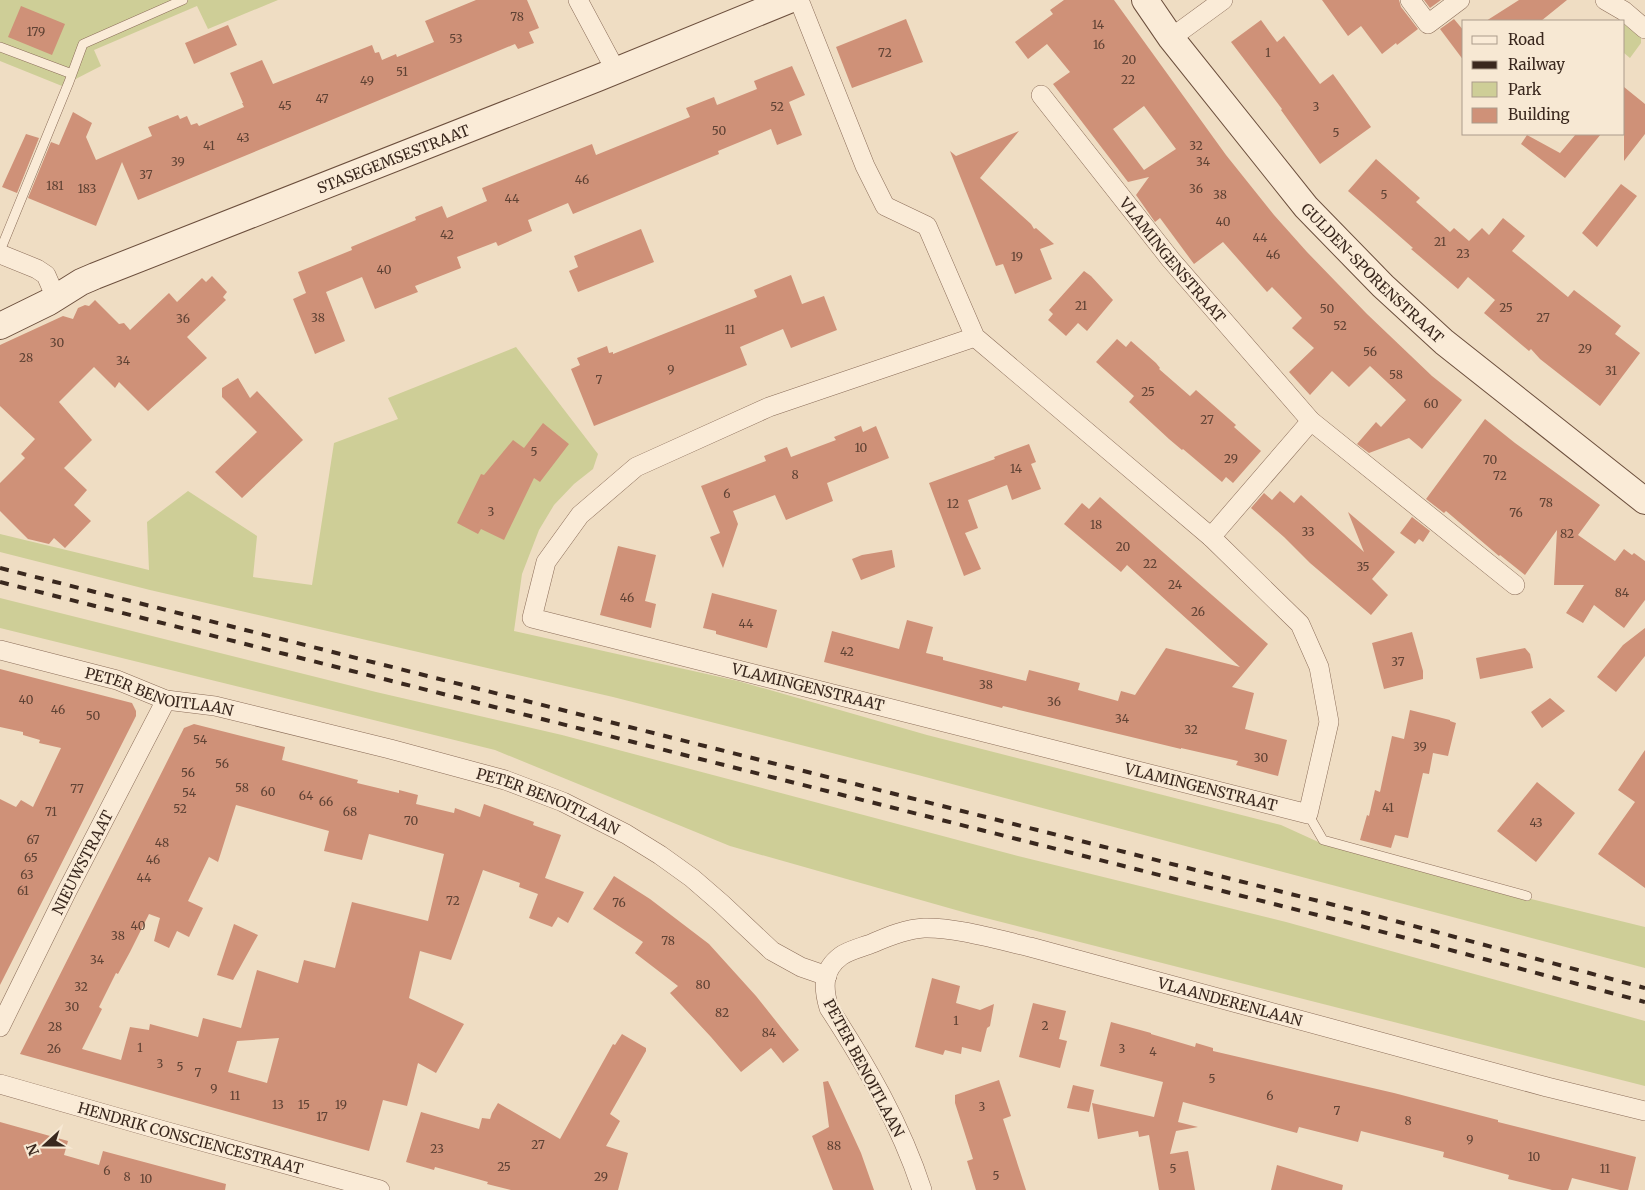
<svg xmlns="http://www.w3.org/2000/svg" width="1645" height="1190" font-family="Merriweather,serif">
	<rect width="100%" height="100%" fill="#efddc3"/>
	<path fill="#cece97" d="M0 0H278L208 29 197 6 94 50 101 66 62 86 0 61Z
		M1624 24 1641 38V43L1630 58 1624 53Z
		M516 347 598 454 593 469 574 484 554 505 539 530 522 574 514 631 738 681 927 735 1281 825 1325 845 1524 900 1527 898 1645 927V968L918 775 613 697 150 590 0 552V534L149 570 147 522 188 491 257 536 253 577 312 585 334 443 398 419 388 398Z
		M0 598 376 692 562 735 1018 856 1286 922 1645 1021V1086L970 914 730 846 495 750 0 628Z"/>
	<path fill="#cf9178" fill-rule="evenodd" d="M476 0H527L539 28 529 32 534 43 518 49 515 44 138 200 122 162 96 226 28 198 51 142 59 145 73 112 92 123 86 137 96 160 152 136 148 127 178 115 180 119 187 116 191 125 197 123 199 126 244 107 242 103H243L230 73 262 60 273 84 372 45 375 53 379 52 382 60 396 54 397 57 434 42 425 21Z
		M1064 0H1114L1226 155 1274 215 1307 252 1367 314 1432 376 1462 400 1422 449 1409 438 1369 453 1357 444 1376 422 1381 427 1406 400 1370 366 1349 387 1332 371 1310 395 1289 372 1314 348 1292 328 1302 318 1272 287 1267 292 1223 242 1194 264 1160 218 1155 222 1136 195 1149 177 1128 182 1053 84 1070 72 1047 44 1028 59 1015 42 1053 14 1050 10ZM1144 106 1176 149 1144 170 1113 129Z
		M1322 0H1399L1401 7 1418 29 1397 45 1396 43 1382 54 1361 26 1348 36Z
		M1424 0H1441L1430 8Z
		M1519 0H1567L1541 21H1486Z
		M21 6 65 24 52 55 8 37Z
		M906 19 923 62 852 88 836 47Z
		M1454 19 1464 31V61L1440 29Z
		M1261 20 1277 42 1284 36 1320 84 1333 74 1371 127 1320 164 1281 110 1282 109 1231 42Z
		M228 25 237 45 194 64 185 43Z
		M792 66 805 95 789 102 802 135 777 145 771 129 718 151 719 154 573 214 568 203 528 220 532 231 498 246 496 242 457 257 461 268 415 286 418 292 375 309 362 277 326 292 345 341 315 354 293 299 306 293 298 272 352 250 351 247 416 220 415 217 442 206 447 218 487 201 482 188 592 144 596 155 690 117 686 108 714 97 717 105 757 89 754 81Z
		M1624 87 1645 104V134L1624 161Z
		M1019 131 980 178 1031 224 1034 229 1036 228 1054 244 1040 249 1052 279 1015 294 1003 264 996 266 950 151 956 156Z
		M26 134 39 138 17 193 2 187Z
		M1576 134H1601L1565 178 1521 144 1527 135 1560 153Z
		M1376 159 1420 198 1416 202 1450 232 1454 228 1469 241 1482 228 1489 235 1503 218 1525 236 1512 251 1568 297 1574 290 1621 326 1615 334 1640 353 1600 406 1540 359 1531 349 1529 351 1484 313 1495 300 1468 277 1458 289 1411 249 1413 248 1348 191Z
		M1621 184 1637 196 1597 247 1582 233Z
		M641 229 654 262 578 292 569 271 578 267 574 256Z
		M1084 271 1091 276 1113 300 1087 331 1078 323 1066 336 1048 320 1053 314 1049 310Z
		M791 275 802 304 824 296 837 330 791 348 783 329 740 347 747 365 594 426 571 369 580 365 577 358 607 346 609 353 613 352V354L757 297 754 290Z
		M212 276 227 292 223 297 226 300 187 337 207 358 148 411 119 382 115 388 94 367 59 402 92 440 64 468 87 490 74 505 91 521 65 548 54 538 49 544 28 539 0 511V483L25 458 21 454 35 439 0 406V345L63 316 73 319 78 308 85 305 89 306 95 300 119 324 124 323 130 330 169 293 177 302 202 278 206 282Z
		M1117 339 1126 347 1131 341 1156 363 1160 368 1159 369 1190 396 1196 390 1236 425 1234 427 1261 451 1233 483 1226 477 1222 482 1183 449 1182 450 1169 439 1129 402 1134 396 1096 362Z
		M238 378 250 398 257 391 303 440 242 498 215 472 257 432 222 397V388Z
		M1485 419 1515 443 1600 505 1578 535 1615 561 1624 549 1632 555 1634 553 1645 561V600L1624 628 1594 605 1583 623 1566 613 1584 585H1554L1557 530 1525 575 1500 555 1499 556 1446 511 1444 513 1426 499Z
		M543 423 569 444 540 482 534 478 504 540 481 529 478 534 457 523 481 474 484 475 513 440 524 448Z
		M861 426 863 432 876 426 889 458 827 483 833 501 786 520 775 495 733 511 738 524 723 568 710 537 720 533 701 486 766 461 764 456 787 447 791 457 836 440 834 437Z
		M1029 444 1036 462 1031 464 1041 489 1012 500 1007 485 968 500 978 528 965 533 981 569 964 576 929 483 995 459 994 457Z
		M1280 491 1294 503 1301 495 1364 552 1348 512 1395 552 1372 579 1388 595 1371 615 1310 563 1284 537 1251 508 1264 493 1272 500Z
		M1100 497 1268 644 1232 687 1254 693 1245 729 1287 740 1278 776 1236 765 1238 761 1181 748V749L1003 706 1002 708 824 662 832 631 899 649 907 620 933 627 926 653 943 657V660L1026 681 1029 670 1080 683 1078 690 1118 701 1121 691 1135 695 1166 648 1240 667 1127 565 1121 572 1064 524 1082 503 1089 509Z
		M1412 517 1430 531 1423 542 1419 539 1415 544 1400 533Z
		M618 546 656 555 645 601 656 604 651 628 600 615Z
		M892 550 895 567 861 580 852 559 862 555Z
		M712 593 777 610 767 648 716 634V631L703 628Z
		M1645 628V656L1616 692 1597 677 1623 645Z
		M1412 632 1423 671V679L1384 689 1372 643Z
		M1525 648 1530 654 1533 668 1480 679 1476 658Z
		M0 669 132 703 136 711V716L0 985V799L16 807 21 800 33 807 61 748 39 743 40 740 23 735V732L0 727Z
		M1550 698 1565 711 1542 728 1531 712Z
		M1410 710 1450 720V721L1456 723 1448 756 1433 753 1429 774 1423 773 1408 838 1395 835 1391 848 1360 840 1367 815 1369 816 1375 790 1380 792 1392 736 1404 739Z
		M194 724 285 747 282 760 358 780 357 783 399 793V790L418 795 416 804 454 813 455 808 480 817 484 804 534 822 533 825 561 835 545 878 584 892 568 923 558 917 552 927 529 918 538 894 519 887 520 883 483 870 451 960 420 951 409 998 464 1024 436 1073 418 1063 407 1106 383 1100 369 1151 20 1054 184 728ZM236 805 329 831 324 851 362 860 369 834 444 854 428 921 352 902 335 968 304 960 298 983 257 970 241 1028 203 1018 198 1037 150 1024 149 1030 130 1027 121 1060 82 1049 102 1009 99 1007 116 973 118 974 130 952 149 914 160 918 154 941 169 948 177 931 189 937 203 908 188 901 209 857 218 862ZM279 1038 267 1083 228 1072 237 1041Z
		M1645 750V888L1598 854 1635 802 1618 790Z
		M1537 782 1575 813 1536 862 1497 831Z
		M614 876 650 899 709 944 756 996 799 1050 783 1063 771 1048 741 1072 711 1037 670 993 678 986 635 953 643 942 593 909Z
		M234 924 258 935 233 980 217 975Z
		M932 978 960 986 956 1003 980 1010 994 1004 990 1026 987 1028 981 1052 962 1047 961 1054 945 1050 943 1055 915 1047Z
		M1033 1003 1066 1011 1059 1039 1067 1041 1060 1068 1019 1057Z
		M1111 1022 1151 1033V1034L1195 1047 1196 1043 1213 1048V1051L1394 1093 1498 1120V1122L1636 1157 1628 1190H1620L1572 1178 1568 1190H1552L1508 1179 1509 1175 1443 1157 1444 1152 1361 1131 1358 1142 1299 1127 1297 1133 1183 1102 1178 1122 1198 1127 1176 1131 1170 1154 1188 1151 1195 1190H1159L1149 1135 1139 1137 1138 1131 1098 1139 1092 1103 1154 1117 1163 1082 1100 1066Z
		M622 1034 646 1048V1051L610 1114 620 1121 606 1146 628 1153 618 1190H511L487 1184 488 1182 435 1167 434 1170 406 1162 421 1112 479 1129 482 1118 490 1119 492 1113 498 1103 560 1139 613 1044 615 1045Z
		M999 1080 1011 1116 1003 1119 1026 1190H976L967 1161 973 1159 955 1103V1095Z
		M828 1081 861 1153 874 1190H833L812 1136 829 1127 823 1082Z
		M1073 1085 1094 1090 1089 1112 1067 1108Z
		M0 1122 68 1141 64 1155 99 1165 103 1151 226 1184 225 1190H0Z
		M1277 1165 1343 1185 1342 1190H1271Z"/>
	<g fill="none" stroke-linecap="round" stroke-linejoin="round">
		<g stroke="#8b6d59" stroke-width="10">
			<path id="lane" d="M0 47 72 74
				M0 251 69 82 83 44 183 0
				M1308 814 1323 840 1527 896"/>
		</g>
		<g stroke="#8b6d59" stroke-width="20">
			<g id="street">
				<path d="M578 0 616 71"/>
				<path d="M799 0 865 166 885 206 927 226 975 337 1211 537 1300 624 1319 667 1329 722 1308 814 532 618 546 562 580 515 636 467 769 407 975 337"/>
				<path d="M1410 0 1428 24 1460 0"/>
				<path d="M1605 0 1624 11 1645 29"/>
				<path d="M1171 38 1223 0"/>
				<path id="s1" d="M1041 95 1171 260 1311 421 1515 585"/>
				<path d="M0 254 37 269 46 275 56 298"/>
				<path d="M1211 537 1311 421"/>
				<path id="s2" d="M0 650 117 680 166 700 215 706 390 749 505 780 563 802 626 834 660 855 692 878 722 904 772 951 801 967 827 976"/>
				<path id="s3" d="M0 1027 67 891 166 700"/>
				<path id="s4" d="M0 1084 161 1130 380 1190"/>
				<path id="s5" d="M922 1190C901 1125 866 1065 829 1008 823 988 822 970 841 956 849 950 863 947 873 943 889 936 906 929 924 928 955 927 999 940 1030 947L1547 1087 1645 1111"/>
			</g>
		</g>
		<g stroke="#6c4f3d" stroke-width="28">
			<g id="secondary">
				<path id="s6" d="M1145 0 1171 38 1306 207 1383 286 1444 342 1645 501"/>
				<path id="s7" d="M0 326 49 302 81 282 95 276 598 78 789 0"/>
			</g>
		</g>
		<use href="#lane" stroke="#faebd7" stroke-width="9"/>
		<use href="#street" stroke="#faebd7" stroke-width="19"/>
		<use href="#secondary" stroke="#faebd7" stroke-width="26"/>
		<path stroke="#3a281e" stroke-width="4" stroke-dasharray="9 9" stroke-linecap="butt" d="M0 568 1358 911 1645 988
			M0 582 1353 924 1645 1002"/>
	</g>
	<g text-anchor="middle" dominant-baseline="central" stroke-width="5" stroke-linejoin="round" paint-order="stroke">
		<g font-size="12" fill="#5f4234">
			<text x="517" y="16">78</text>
			<text x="1098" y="24">14</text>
			<text x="36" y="31">179</text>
			<text x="456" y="38">53</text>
			<text x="1099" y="44">16</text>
			<text x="885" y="52">72</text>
			<text x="1268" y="52">1</text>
			<text x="1129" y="59">20</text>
			<text x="402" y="71">51</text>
			<text x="1128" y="79">22</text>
			<text x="367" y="80">49</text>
			<text x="322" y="98">47</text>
			<text x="285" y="105">45</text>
			<text x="777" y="106">52</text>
			<text x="1316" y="106">3</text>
			<text x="719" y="130">50</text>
			<text x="1336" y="132">5</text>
			<text x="243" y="137">43</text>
			<text x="209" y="145">41</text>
			<text x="1196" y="145">32</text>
			<text x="178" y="161">39</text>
			<text x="1203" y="161">34</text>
			<text x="146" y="174">37</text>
			<text x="582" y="179">46</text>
			<text x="55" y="185">181</text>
			<text x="87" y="188">183</text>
			<text x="1196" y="188">36</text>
			<text x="1220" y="194">38</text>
			<text x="1384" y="194">5</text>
			<text x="512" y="198">44</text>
			<text x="1223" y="221">40</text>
			<text x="447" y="234">42</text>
			<text x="1260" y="237">44</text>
			<text x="1440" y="241">21</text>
			<text x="1463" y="253">23</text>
			<text x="1273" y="254">46</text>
			<text x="1017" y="256">19</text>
			<text x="384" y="269">40</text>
			<text x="1081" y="305">21</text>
			<text x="1506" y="307">25</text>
			<text x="1327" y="308">50</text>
			<text x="318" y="317">38</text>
			<text x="1543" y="317">27</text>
			<text x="183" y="318">36</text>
			<text x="1340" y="325">52</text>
			<text x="730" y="329">11</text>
			<text x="57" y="342">30</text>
			<text x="1585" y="348">29</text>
			<text x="1370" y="351">56</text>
			<text x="26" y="357">28</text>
			<text x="123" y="360">34</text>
			<text x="671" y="369">9</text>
			<text x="1611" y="370">31</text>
			<text x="1396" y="374">58</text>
			<text x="599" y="379">7</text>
			<text x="1148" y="391">25</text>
			<text x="1431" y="403">60</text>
			<text x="1207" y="419">27</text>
			<text x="861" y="447">10</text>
			<text x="534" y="451">5</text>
			<text x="1231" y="458">29</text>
			<text x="1490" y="459">70</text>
			<text x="1016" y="468">14</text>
			<text x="795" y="474">8</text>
			<text x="1500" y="475">72</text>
			<text x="727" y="493">6</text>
			<text x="1546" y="502">78</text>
			<text x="953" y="503">12</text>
			<text x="491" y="511">3</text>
			<text x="1516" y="512">76</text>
			<text x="1096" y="524">18</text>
			<text x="1308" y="531">33</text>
			<text x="1567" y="533">82</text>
			<text x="1123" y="546">20</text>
			<text x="1150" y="563">22</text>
			<text x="1363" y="566">35</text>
			<text x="1175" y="584">24</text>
			<text x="1622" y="592">84</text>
			<text x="627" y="597">46</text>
			<text x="1198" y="611">26</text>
			<text x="746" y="623">44</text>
			<text x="847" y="651">42</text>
			<text x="1398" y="661">37</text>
			<text x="986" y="684">38</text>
			<text x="26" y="699">40</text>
			<text x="1054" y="701">36</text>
			<text x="58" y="709">46</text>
			<text x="93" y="715">50</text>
			<text x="1122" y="718">34</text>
			<text x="1191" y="729">32</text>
			<text x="200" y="739">54</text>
			<text x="1420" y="746">39</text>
			<text x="1261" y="757">30</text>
			<text x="222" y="763">56</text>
			<text x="188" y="772">56</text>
			<text x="242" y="787">58</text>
			<text x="77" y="788">77</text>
			<text x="268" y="791">60</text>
			<text x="189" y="792">54</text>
			<text x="306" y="795">64</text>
			<text x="326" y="801">66</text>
			<text x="1388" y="807">41</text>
			<text x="180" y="808">52</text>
			<text x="51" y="811">71</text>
			<text x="350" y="811">68</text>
			<text x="411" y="820">70</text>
			<text x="1536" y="822">43</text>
			<text x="33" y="839">67</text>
			<text x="162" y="842">48</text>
			<text x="31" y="857">65</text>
			<text x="153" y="859">46</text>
			<text x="27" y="874">63</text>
			<text x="144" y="877">44</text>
			<text x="23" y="890">61</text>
			<text x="453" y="900">72</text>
			<text x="619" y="902">76</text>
			<text x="138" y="925">40</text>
			<text x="118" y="935">38</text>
			<text x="668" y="940">78</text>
			<text x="97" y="959">34</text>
			<text x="703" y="984">80</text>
			<text x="81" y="986">32</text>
			<text x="72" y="1006">30</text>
			<text x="722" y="1012">82</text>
			<text x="956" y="1020">1</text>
			<text x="1045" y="1025">2</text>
			<text x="55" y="1026">28</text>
			<text x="769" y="1032">84</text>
			<text x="140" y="1047">1</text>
			<text x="54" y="1048">26</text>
			<text x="1122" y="1048">3</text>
			<text x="1153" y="1051">4</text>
			<text x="160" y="1063">3</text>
			<text x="180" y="1066">5</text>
			<text x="198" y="1072">7</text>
			<text x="1212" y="1078">5</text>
			<text x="214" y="1088">9</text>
			<text x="235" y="1095">11</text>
			<text x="1270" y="1095">6</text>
			<text x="278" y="1104">13</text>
			<text x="304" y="1104">15</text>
			<text x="341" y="1104">19</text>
			<text x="982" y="1106">3</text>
			<text x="1337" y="1110">7</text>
			<text x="322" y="1116">17</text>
			<text x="1408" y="1120">8</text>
			<text x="1470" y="1139">9</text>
			<text x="538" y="1144">27</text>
			<text x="834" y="1145">88</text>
			<text x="437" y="1148">23</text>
			<text x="1534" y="1156">10</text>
			<text x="504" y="1166">25</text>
			<text x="1173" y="1168">5</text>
			<text x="1605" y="1168">11</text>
			<text x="107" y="1170">6</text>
			<text x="996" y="1175">5</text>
			<text x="127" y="1176">8</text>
			<text x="601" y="1176">29</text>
			<text x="146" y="1178">10</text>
		</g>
		<g font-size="15" fill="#3a281e" stroke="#f7e8d3">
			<text stroke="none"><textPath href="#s7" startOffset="428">STASEGEMSESTRAAT</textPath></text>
			<text stroke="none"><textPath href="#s1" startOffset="211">VLAMINGENSTRAAT</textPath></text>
			<text stroke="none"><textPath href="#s6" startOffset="356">GULDEN-SPORENSTRAAT</textPath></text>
			<text transform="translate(808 687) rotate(14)">VLAMINGENSTRAAT</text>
			<text stroke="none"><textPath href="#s2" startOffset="165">PETER BENOITLAAN</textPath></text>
			<text transform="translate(1201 787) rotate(14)">VLAMINGENSTRAAT</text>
			<text stroke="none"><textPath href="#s2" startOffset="570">PETER BENOITLAAN</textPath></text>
			<text stroke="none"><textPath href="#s3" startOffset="184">NIEUWSTRAAT</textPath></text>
			<text stroke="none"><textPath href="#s5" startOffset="666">VLAANDERENLAAN</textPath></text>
			<text transform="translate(864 1068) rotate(62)">PETER BENOITLAAN</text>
			<text stroke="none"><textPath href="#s4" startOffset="198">HENDRIK CONSCIENCESTRAAT</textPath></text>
		</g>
	</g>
	<rect x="1462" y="20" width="162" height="115" fill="#f7e8d3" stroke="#ab9b8b"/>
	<rect x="1472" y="36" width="25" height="8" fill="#faebd7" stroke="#ab9b8b"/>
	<text x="1508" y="45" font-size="15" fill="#3a281e">Road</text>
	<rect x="1472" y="61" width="25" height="8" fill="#3a281e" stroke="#ab9b8b"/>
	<text x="1508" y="70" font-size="15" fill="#3a281e">Railway</text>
	<rect x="1472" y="82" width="25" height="15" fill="#cece97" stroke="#ab9b8b"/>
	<text x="1508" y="95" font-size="15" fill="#3a281e">Park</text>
	<rect x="1472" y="108" width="25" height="15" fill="#cf9178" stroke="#ab9b8b"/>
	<text x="1508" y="120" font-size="15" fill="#3a281e">Building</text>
	<g transform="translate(45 1145) rotate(249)" stroke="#f7e8d3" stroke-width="4" paint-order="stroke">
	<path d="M0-4L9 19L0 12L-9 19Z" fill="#3a281e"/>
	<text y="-8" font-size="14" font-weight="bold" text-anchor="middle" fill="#3a281e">N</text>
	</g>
</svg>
